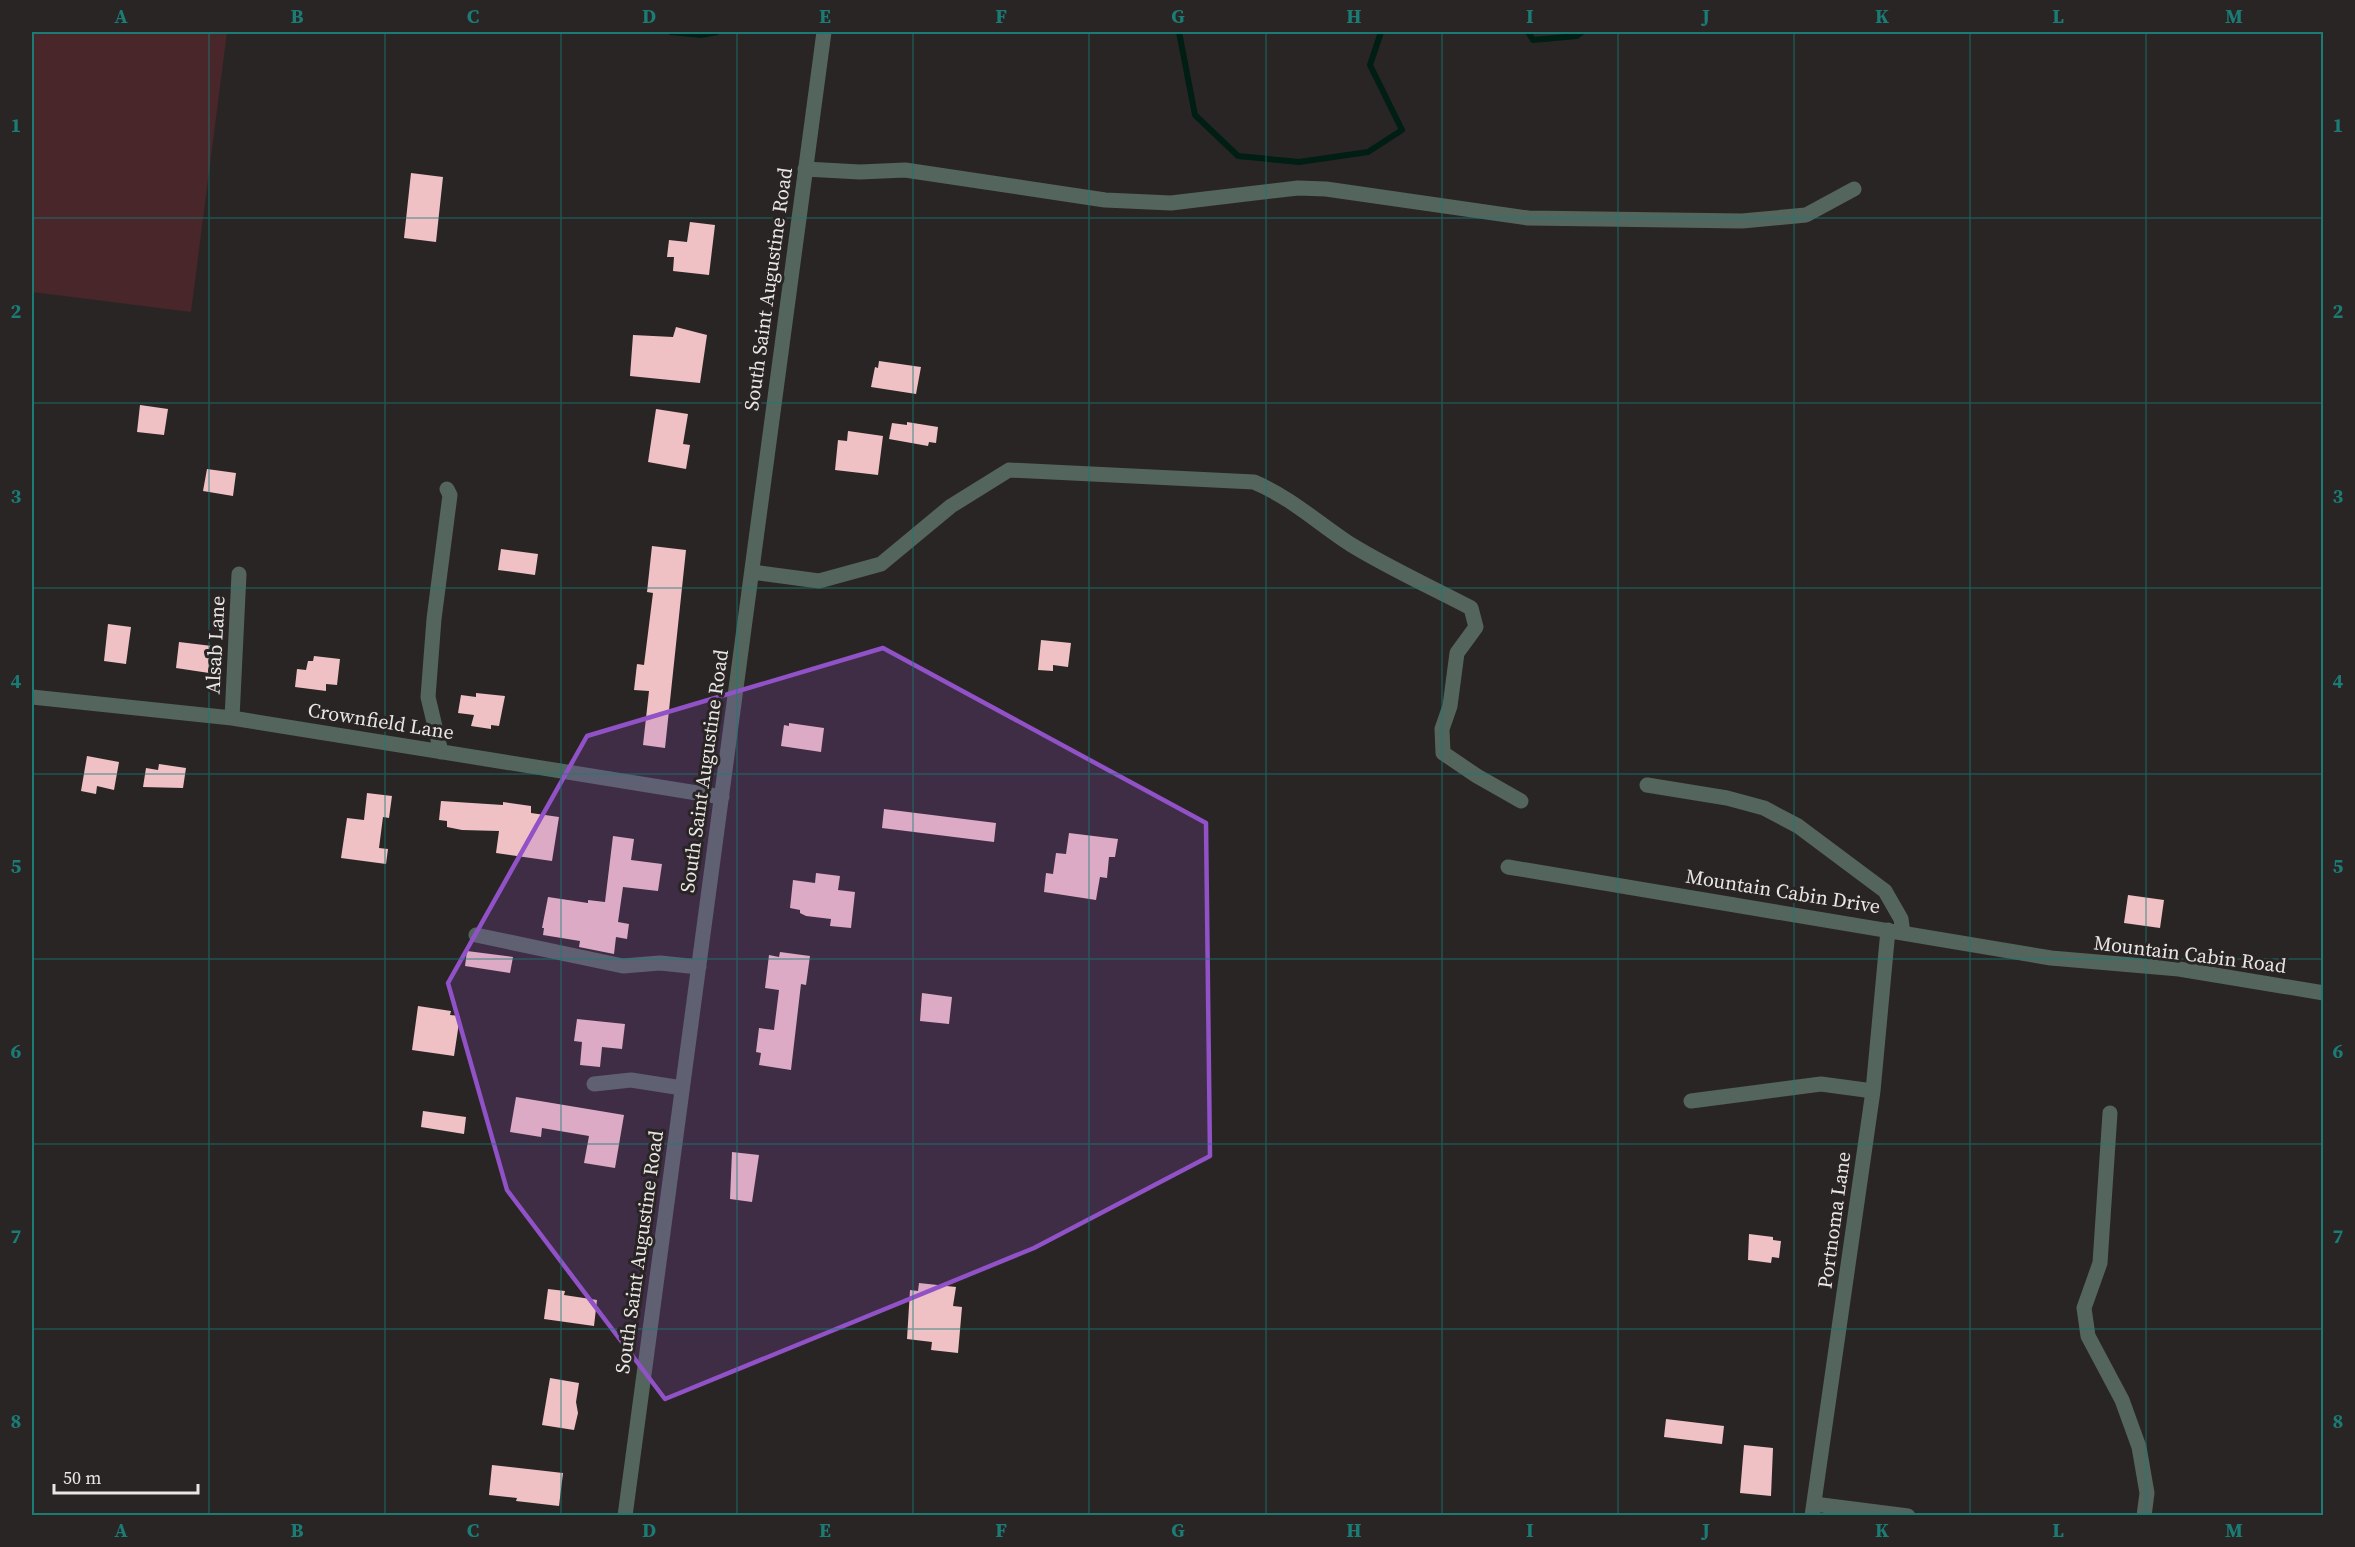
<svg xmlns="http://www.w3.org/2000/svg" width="2355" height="1547" font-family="'Source Serif 4',serif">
	<rect width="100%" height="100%" fill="#2a2525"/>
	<path fill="#48262a" d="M32 32H227L191 312 32 292Z"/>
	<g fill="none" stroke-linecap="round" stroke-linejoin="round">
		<path stroke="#001e14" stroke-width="6" d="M671 32 701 35 717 32
			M1179 32 1195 115 1238 156 1299 162 1368 152 1402 130 1370 65 1381 32
			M1528 32 1533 40 1577 36 1582 32"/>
	</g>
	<path fill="#efc1c4" d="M411 173 443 177 436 242 404 238Z
		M690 222 715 225 709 275 673 271 674 257H667L669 240 687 242Z
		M676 327 707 335 700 383 630 376 633 335 673 337Z
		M879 361 921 367 916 394 871 387 875 367 878 368Z
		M140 405 168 409 164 435 137 432Z
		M656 409 688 414 683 444 690 445 686 469 648 462Z
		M907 422 938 427 936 443 929 442 928 446 889 439 892 423 907 425Z
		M848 431 883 436 878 475 835 470 838 440 847 441Z
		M207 469 236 473 233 496 203 491Z
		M652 546 686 550 665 748 643 745 649 691 634 690 637 664 644 665 653 593 647 592Z
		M501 549 538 554 535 575 498 570Z
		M108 624 131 627 126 664 104 661Z
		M1041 640 1071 643 1068 667 1053 665V671L1038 670Z
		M179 642 212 646 209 673 176 668Z
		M314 656 340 659 337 685 326 684V691L295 687 297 669 306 670 308 661H313Z
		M476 693 505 696 499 726 491 725V729L471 726 474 715 458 713 461 695 476 697Z
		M789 723 824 728 821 752 781 746 784 725 789 726Z
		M87 756 119 762 114 790 97 786 96 794 81 791Z
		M159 764 186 768 183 788 143 787 146 768 158 770Z
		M367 793 392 796 389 818 383 817 379 848 388 849 386 864 341 858 347 818 364 820Z
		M441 801 503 805V802L531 806V813L559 817 552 861 496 853 499 831 462 830 447 827V821L439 820Z
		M884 809 996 823 994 842 882 828Z
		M1069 833 1118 839 1115 857H1109L1107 878 1100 877 1096 900 1044 892 1046 873 1053 874 1056 853 1066 854Z
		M613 836 634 839 631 860 662 864 658 891 623 887 618 922 629 924 627 939 616 937 614 954 579 947 580 941 543 935 544 928H542L548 897 588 903V900L605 902Z
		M816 873 840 876 838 890 855 892 851 928 830 926 831 919 806 916 800 913V910L790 908 793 880 815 883Z
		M2128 895 2164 900 2160 928 2124 923Z
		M467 951 513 957 510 973 465 966Z
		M780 952 810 956 806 985 801 984 791 1070 759 1065 761 1053 756 1052 759 1028 774 1030 779 990 765 988 769 955 779 957Z
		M922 993 952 997 949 1024 920 1021Z
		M418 1006 451 1011 450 1015 460 1016 454 1056 412 1050Z
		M577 1019 625 1024 622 1049 602 1047 600 1067 580 1065 582 1042 574 1041Z
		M516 1097 624 1115 615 1168 584 1163 589 1136 542 1128 541 1137 510 1132Z
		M423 1111 466 1117 464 1134 421 1127Z
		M732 1152 759 1155 752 1202 730 1199Z
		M1749 1234 1773 1237V1240L1781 1241 1779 1258 1772 1257 1771 1263 1748 1260Z
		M919 1283 956 1287 953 1306 962 1307 958 1353 931 1350 932 1342 907 1339 910 1290 918 1291Z
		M548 1289 565 1291 564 1295 597 1300 594 1326 544 1319Z
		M550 1378 579 1383 576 1402 578 1413 574 1430 542 1425Z
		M1666 1419 1724 1426 1722 1444 1664 1437Z
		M1744 1445 1773 1448 1771 1496 1740 1493Z
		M492 1465 563 1473 559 1506 516 1501 517 1498 489 1495Z"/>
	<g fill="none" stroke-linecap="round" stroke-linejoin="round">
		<path stroke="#54655e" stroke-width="15" d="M805 169 860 172 905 170 1105 200 1171 203 1298 188 1326 189 1528 218 1742 221 1806 215 1854 189
			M752 572 819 581 881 564 951 506 1009 470 1254 482C1290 497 1318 523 1350 544 1389 568 1431 587 1471 608L1476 627 1457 653 1450 706 1442 729 1443 753 1477 776 1521 801
			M32 697 232 718 722 797
			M232 718 239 574
			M441 752 428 697 434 619 450 495 447 489
			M1647 785 1727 798 1764 808 1798 826 1885 891 1901 919 1903 933
			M1508 867 2051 958 2179 969 2324 993
			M476 935 623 966 660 963 699 967
			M594 1084 631 1080 682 1088
			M1691 1101 1821 1084 1873 1091
			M2110 1113 2100 1263 2084 1308 2088 1336 2122 1400 2139 1447 2147 1493 2144 1516
			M1814 1504 1908 1516
			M625 1516 824 32
			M1812 1516 1873 1091 1888 930"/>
	</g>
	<path fill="#9151c7" fill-opacity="0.2" stroke="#9151c7" stroke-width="4.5" stroke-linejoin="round" d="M883 648 1206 823 1210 1156 1034 1248 665 1399 507 1190 448 983 587 736Z"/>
	<path fill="none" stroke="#1a7c74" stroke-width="1.5" stroke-opacity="0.55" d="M209 32V1516M385 32V1516M561 32V1516M737 32V1516M913 32V1516M1089 32V1516M1266 32V1516M1442 32V1516M1618 32V1516M1794 32V1516M1970 32V1516M2146 32V1516M32 218H2324M32 403H2324M32 588H2324M32 774H2324M32 959H2324M32 1144H2324M32 1329H2324"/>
	<g text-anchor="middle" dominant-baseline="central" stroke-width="6" stroke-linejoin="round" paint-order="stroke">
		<g font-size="20" fill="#eae6e6" stroke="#2a2525">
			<text transform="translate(768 289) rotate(-82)">South Saint Augustine Road</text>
			<text transform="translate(215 645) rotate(-87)">Alsab Lane</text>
			<text transform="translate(381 721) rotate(9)">Crownfield Lane</text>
			<text transform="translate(704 771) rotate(-82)">South Saint Augustine Road</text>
			<text transform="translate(1783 891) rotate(9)">Mountain Cabin Drive</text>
			<text transform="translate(2190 954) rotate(7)">Mountain Cabin Road</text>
			<text transform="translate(1834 1220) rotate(-82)">Portnoma Lane</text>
			<text transform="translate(639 1252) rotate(-82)">South Saint Augustine Road</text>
		</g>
	</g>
	<rect width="2355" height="1547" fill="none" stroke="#2a2525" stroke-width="66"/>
	<path d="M54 1484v9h144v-9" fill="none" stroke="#eae6e6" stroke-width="3"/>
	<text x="63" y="1484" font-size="18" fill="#eae6e6" stroke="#2a2525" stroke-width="4.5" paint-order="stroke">50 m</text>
	<rect x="33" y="33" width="2289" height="1481" fill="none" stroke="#1a7c74" stroke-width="2"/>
	<g font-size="20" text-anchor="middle" font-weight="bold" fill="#1a7c74">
		<text x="121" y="23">A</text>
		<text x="297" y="23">B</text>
		<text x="473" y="23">C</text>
		<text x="649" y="23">D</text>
		<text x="825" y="23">E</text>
		<text x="1001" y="23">F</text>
		<text x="1178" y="23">G</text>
		<text x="1354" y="23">H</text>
		<text x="1530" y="23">I</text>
		<text x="1706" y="23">J</text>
		<text x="1882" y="23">K</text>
		<text x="2058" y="23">L</text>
		<text x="2234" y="23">M</text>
		<text x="16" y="132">1</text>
		<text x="2338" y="132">1</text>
		<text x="16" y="318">2</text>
		<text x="2338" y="318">2</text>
		<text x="16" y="503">3</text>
		<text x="2338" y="503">3</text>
		<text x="16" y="688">4</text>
		<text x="2338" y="688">4</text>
		<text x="16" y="873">5</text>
		<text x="2338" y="873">5</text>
		<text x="16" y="1058">6</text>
		<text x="2338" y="1058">6</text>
		<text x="16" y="1243">7</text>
		<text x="2338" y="1243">7</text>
		<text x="16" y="1428">8</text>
		<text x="2338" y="1428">8</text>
		<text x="121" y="1537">A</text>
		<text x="297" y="1537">B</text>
		<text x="473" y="1537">C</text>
		<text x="649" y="1537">D</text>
		<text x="825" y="1537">E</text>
		<text x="1001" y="1537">F</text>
		<text x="1178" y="1537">G</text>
		<text x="1354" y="1537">H</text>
		<text x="1530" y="1537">I</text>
		<text x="1706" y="1537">J</text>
		<text x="1882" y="1537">K</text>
		<text x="2058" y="1537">L</text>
		<text x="2234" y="1537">M</text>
	</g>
</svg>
